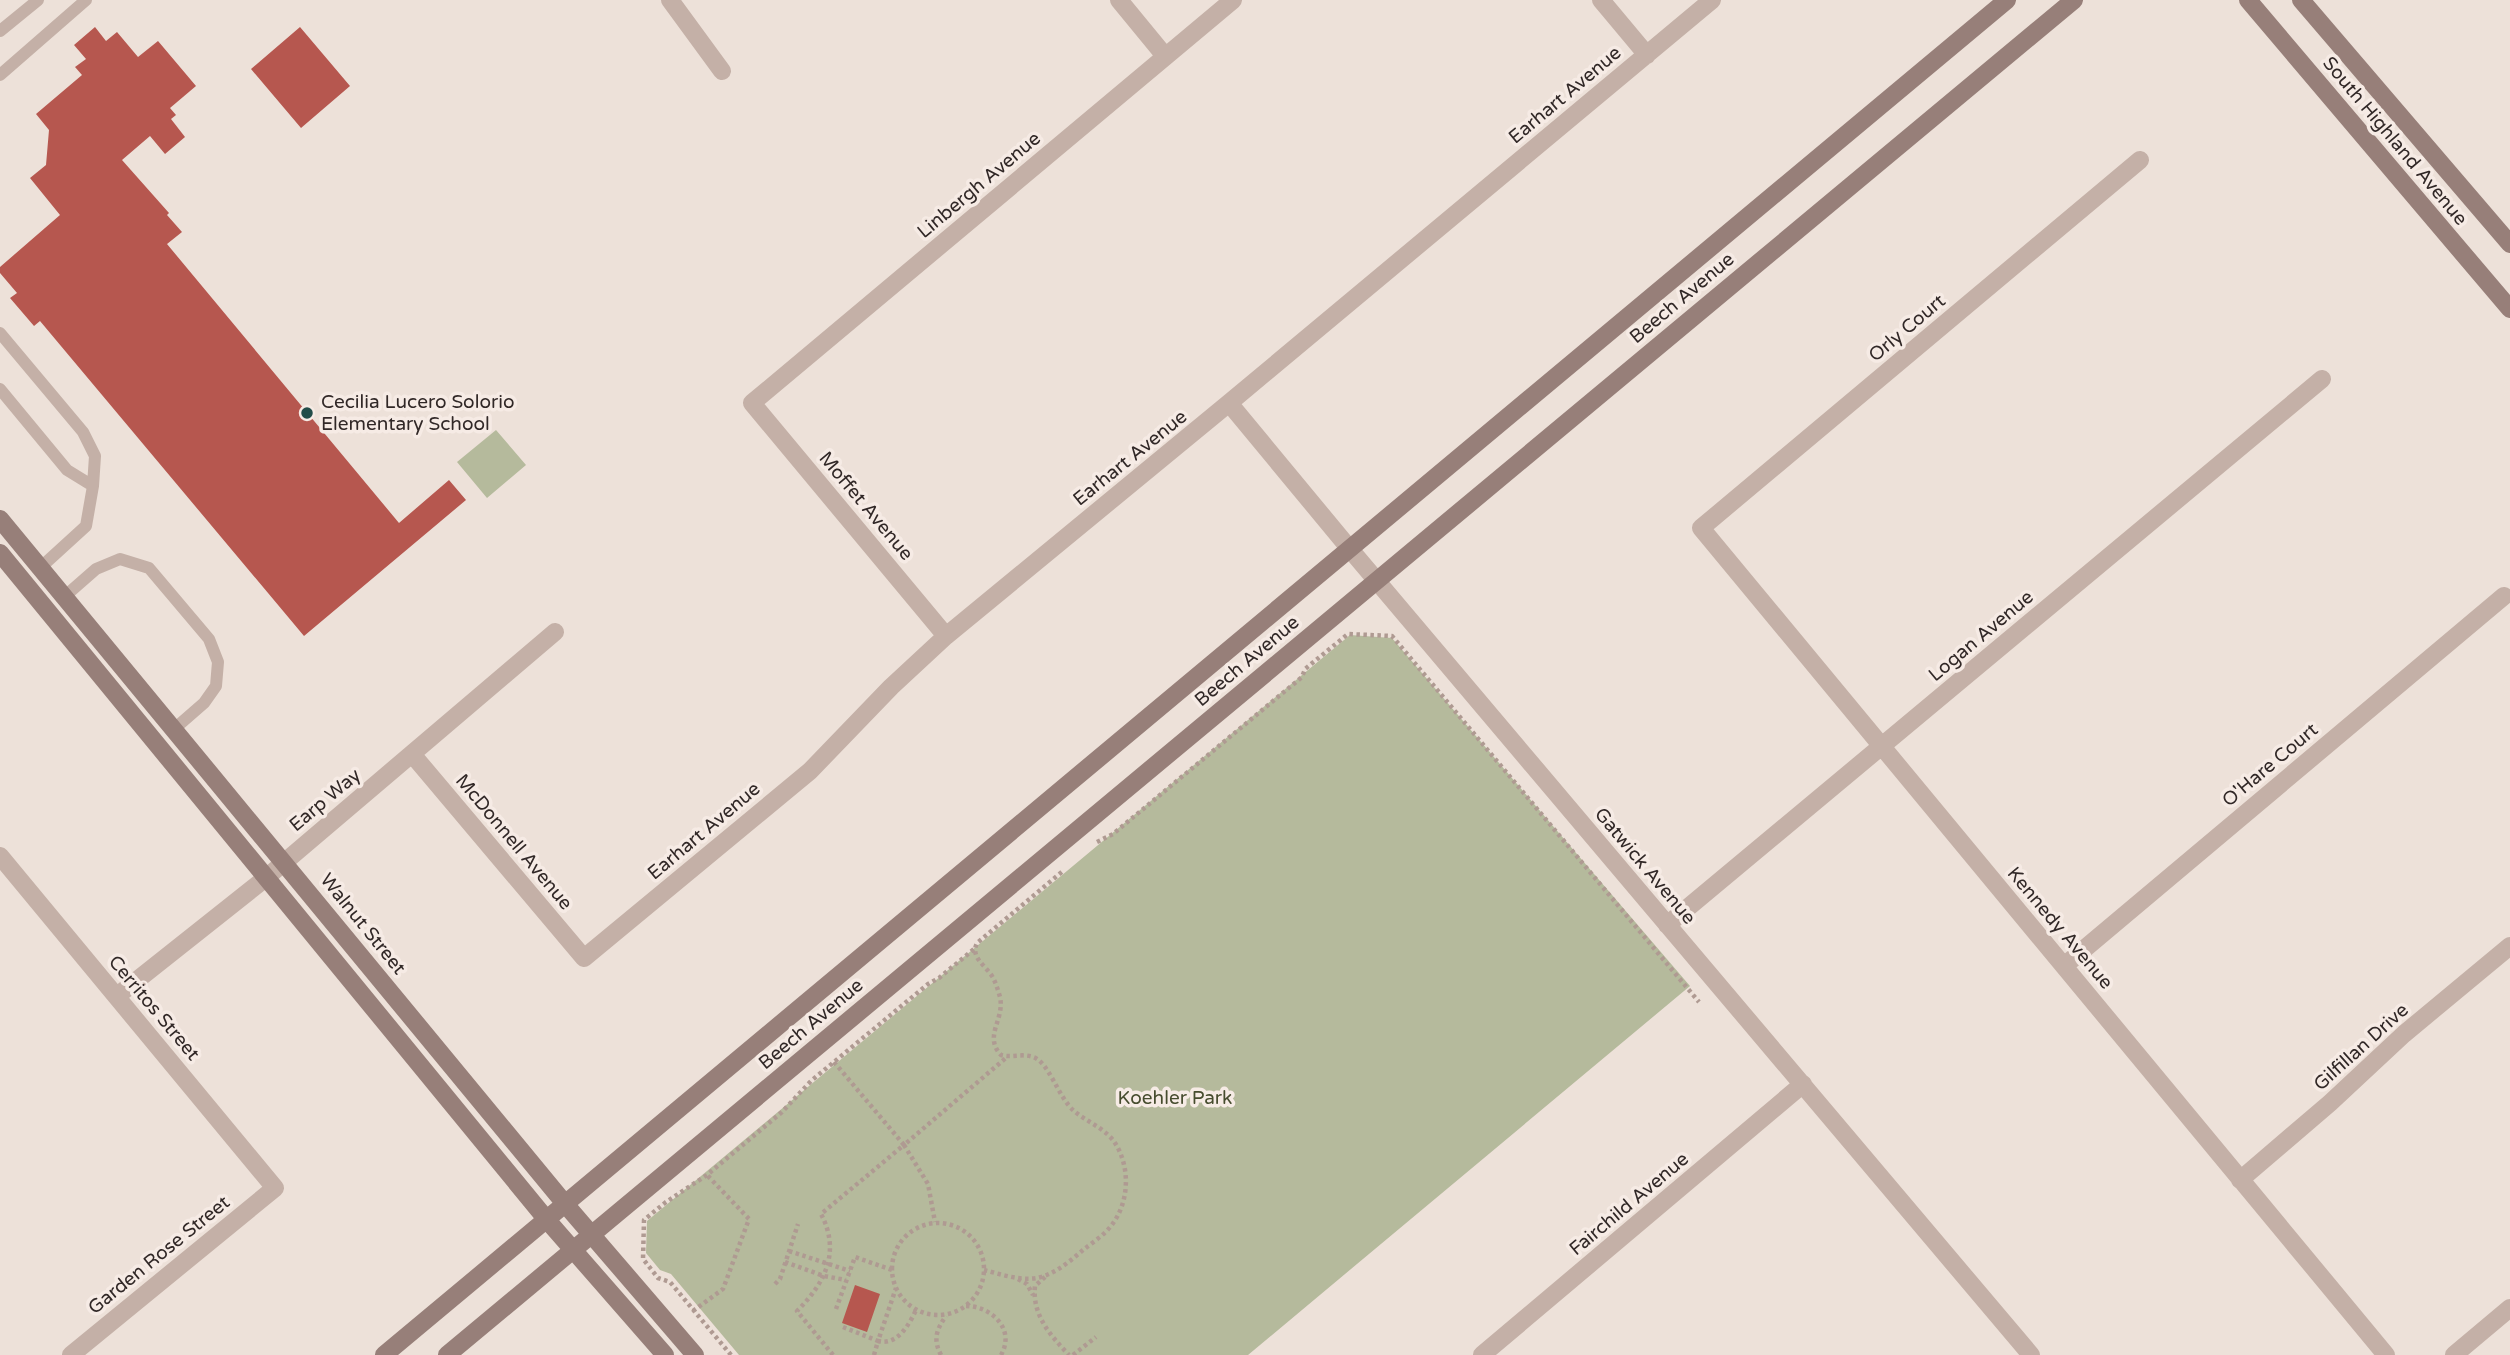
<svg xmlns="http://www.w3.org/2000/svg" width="2510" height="1355" font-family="'Varela Round',sans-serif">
	<rect width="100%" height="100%" fill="#ede1d9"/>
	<path fill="#b5ba9c" d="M496 430 526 465 487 498 457 462Z
		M1350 635 1392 638 1690 986 1248 1355H739L671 1274 660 1270 646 1253 647 1221Z"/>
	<path fill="#b6574f" d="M95 27 106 41 117 32 138 57 158 41 196 86 170 108 176 115 171 119 185 137 165 154 150 136 122 160 169 213 167 215 182 232 167 244 399 523 449 480 466 500 304 636 40 321 34 326 10 298 17 293 0 273V267L60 215 30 178 46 165 49 130 36 114 82 75 75 67 86 59 74 45Z
		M300 27 350 86 301 128 251 69Z
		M855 1285 880 1294 867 1332 842 1323Z"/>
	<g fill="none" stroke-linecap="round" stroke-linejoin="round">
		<path stroke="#af9a92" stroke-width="4.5" stroke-dasharray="3.5 3.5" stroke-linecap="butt" d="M1097 842 1113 834 1302 677 1305 669 1348 634 1392 636 1699 1002
			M834 1062 904 1145 1007 1057
			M892 1269a46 46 0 1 1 92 0a46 46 0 1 1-92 0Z
			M789 1251 850 1271
			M785 1262 824 1276 846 1280
			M984 1270C1000 1274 1020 1281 1037 1278 1055 1274 1069 1262 1083 1250 1092 1243 1104 1235 1111 1226 1130 1202 1131 1165 1113 1140 1102 1127 1086 1121 1074 1111 1058 1097 1049 1062 1033 1057 1022 1053 1012 1058 1001 1055 983 1036 1005 1020 1000 997 998 990 996 983 992 976 985 965 970 957 977 943L1063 871
			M1045 1277 1035 1286C1032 1315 1050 1335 1069 1355
			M1018 1279 1027 1284 1033 1295
			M775 1284 780 1279 798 1224
			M966 1306C991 1306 1016 1329 1001 1355
			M836 1309 855 1257 892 1270
			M693 1311 723 1289 749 1219 707 1175
			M843 1327 878 1341 896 1288
			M731 1355 670 1282 658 1278 643 1259 644 1220 666 1202 707 1175 782 1112 811 1081 928 984 939 978 974 949
			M833 1355 797 1311C825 1283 841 1252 821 1214L904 1145 928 1184 935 1222
			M874 1355 878 1341C897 1346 909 1325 916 1310
			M941 1355C933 1340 936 1330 946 1316
			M1073 1355 1096 1337"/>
		<path stroke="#c4b0a7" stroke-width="12" d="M0 31 38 0
			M0 75 86 0
			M0 333 83 432 95 456 93 486 86 526 40 568
			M0 389 67 470 93 486
			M64 597 96 569 120 559 149 568 209 639 218 662 216 686 204 703 173 730"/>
		<path stroke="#c4b0a7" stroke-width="18" d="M670 0 722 71
			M1119 0 1165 56
			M1601 0 1647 55
			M2140 160 1701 528 2386 1355
			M1229 403 1349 548 2031 1355
			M946 636 752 403 1233 0
			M412 754 584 958 810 771 891 687 946 636 1229 403 1712 0
			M0 856 275 1188 71 1355
			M1667 925 2322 379
			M2064 966 2504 596
			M117 996 267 877 555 632
			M2240 1180 2330 1103 2404 1034 2510 946
			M1482 1355 1803 1084
			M2454 1355 2510 1308"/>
		<path stroke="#977f79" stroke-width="18" d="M2248 0 2510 309
			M2301 0 2510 244
			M0 519 566 1205 695 1355
			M0 553 547 1220 665 1355
			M384 1355 2007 0
			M447 1355 2074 0"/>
	</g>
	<circle fill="#224d49" stroke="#f6ebe5" stroke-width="2.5" cx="307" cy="413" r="7"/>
	<g text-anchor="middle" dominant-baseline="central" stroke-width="7" stroke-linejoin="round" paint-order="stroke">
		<g font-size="19" fill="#312827" stroke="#f6ebe5">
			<text transform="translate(1565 95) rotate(-40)">Earhart Avenue</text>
			<text transform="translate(2395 141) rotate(50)">South Highland Avenue</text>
			<text transform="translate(979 185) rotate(-40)">Linbergh Avenue</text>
			<text transform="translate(1682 298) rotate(-40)">Beech Avenue</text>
			<text transform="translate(1907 328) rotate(-40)">Orly Court</text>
			<text transform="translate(1130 458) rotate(-39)">Earhart Avenue</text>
			<text transform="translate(866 506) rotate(50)">Moffet Avenue</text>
			<text transform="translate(1981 636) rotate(-40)">Logan Avenue</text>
			<text transform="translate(1247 661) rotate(-40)">Beech Avenue</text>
			<text transform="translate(2270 765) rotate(-40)">O'Hare Court</text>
			<text transform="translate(325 800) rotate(-40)">Earp Way</text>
			<text transform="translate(704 831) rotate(-40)">Earhart Avenue</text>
			<text transform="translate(514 842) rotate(50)">McDonnell Avenue</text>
			<text transform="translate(1645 866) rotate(50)">Gatwick Avenue</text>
			<text transform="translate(363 924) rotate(51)">Walnut Street</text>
			<text transform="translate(2060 928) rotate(50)">Kennedy Avenue</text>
			<text transform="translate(154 1008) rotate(50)">Cerritos Street</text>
			<text transform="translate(811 1024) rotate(-40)">Beech Avenue</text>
			<text transform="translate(2361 1047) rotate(-42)">Gilfillan Drive</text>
			<text transform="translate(1629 1204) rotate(-40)">Fairchild Avenue</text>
			<text transform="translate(159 1255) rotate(-39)">Garden Rose Street</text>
		</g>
		<g font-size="19" fill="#312827" stroke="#f6ebe5" text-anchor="start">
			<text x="321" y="402">Cecilia Lucero Solorio<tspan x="321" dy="22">Elementary School</tspan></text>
		</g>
		<g font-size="19" fill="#464c2e" stroke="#f6ebe5">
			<text x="1175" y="1098">Koehler Park</text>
		</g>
	</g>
</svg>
